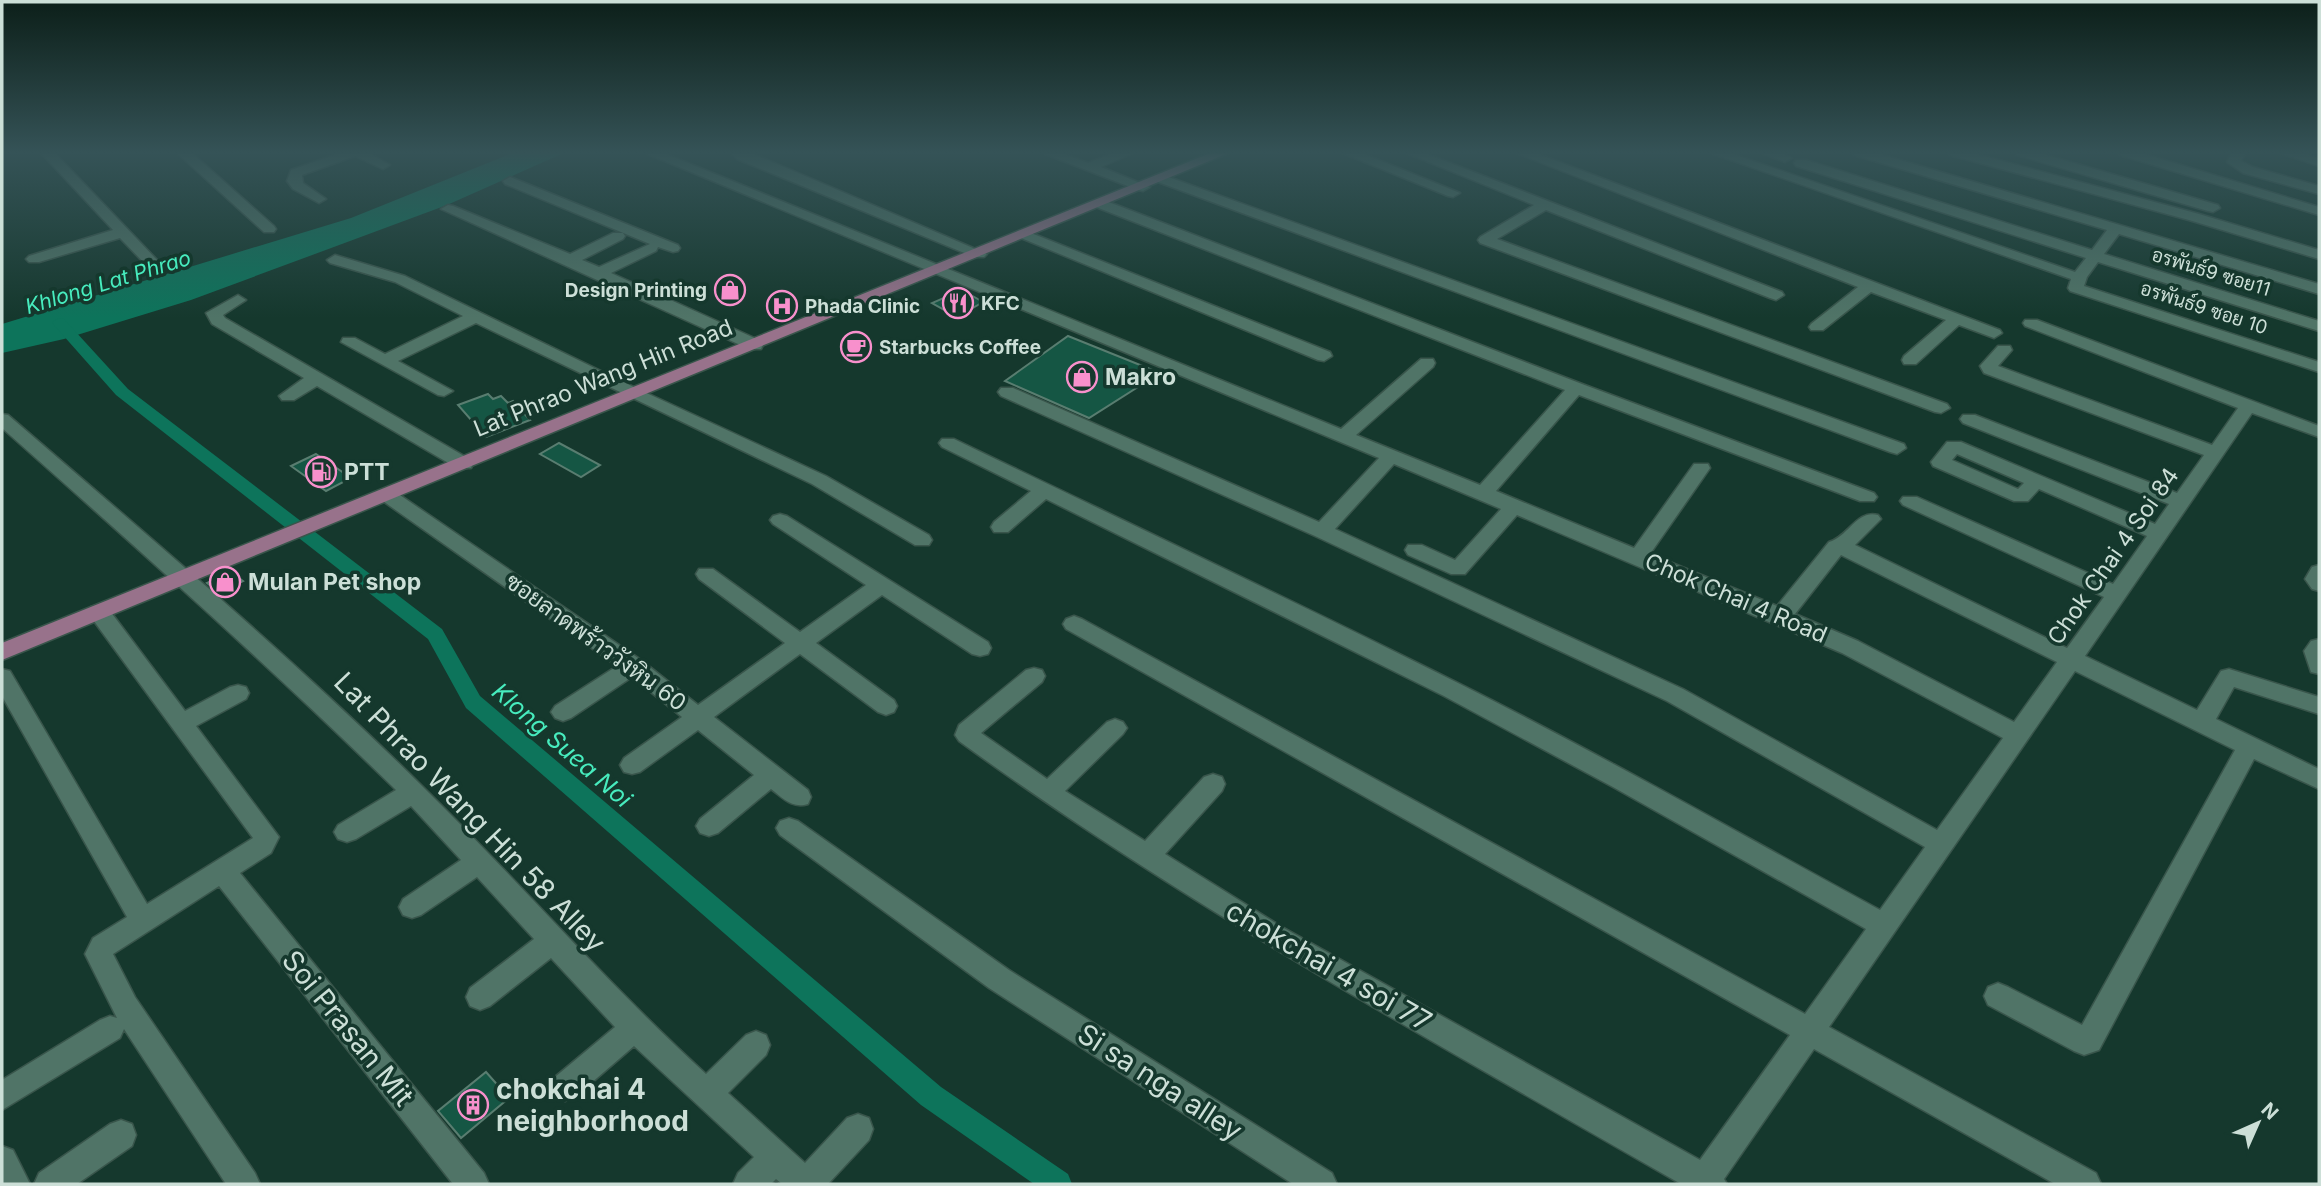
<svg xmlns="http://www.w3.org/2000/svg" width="2321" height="1186" font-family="Inter,Sarabun,sans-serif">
	<rect width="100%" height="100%" fill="#15382d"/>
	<path fill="#0d745b" d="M515 152H566L447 205 191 300 64 339 2 353V324L351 218Z"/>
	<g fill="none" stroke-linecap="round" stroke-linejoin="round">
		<path fill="#0d745b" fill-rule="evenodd" d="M59 318 64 319 128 389 442 629 480 696 941 1087 1068 1174 1072 1184H1034L921 1105 466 708 428 639 116 395 54 325 52 322Z"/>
	</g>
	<path fill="#155644" stroke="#597d70" stroke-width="2" d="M962 290 983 302 957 317 932 303Z
		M1068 336 1160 373 1089 418 1005 381Z
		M488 394 493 399 501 396 508 403 513 401 530 420 486 437 458 405Z
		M559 443 600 465 581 477 540 454Z
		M316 454 351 478 326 491 291 466Z
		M231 572 243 581 220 593 207 583Z
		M486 1072 509 1098 461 1138 438 1111Z"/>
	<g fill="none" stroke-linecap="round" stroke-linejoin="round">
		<g stroke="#39554b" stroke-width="3">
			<path id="minor" d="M40 152H54L158 261 161 264 158 267H148L120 238 39 262H29L26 259 29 256 113 230Z
				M176 152H191L274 226 276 229 274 232H264Z
				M343 152H367L390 165 383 169 355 156 302 175 303 183 326 199 319 203 293 189 287 181 291 170Z
				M643 152H661L1341 429 1421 359H1433L1435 363 1433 367 1356 435 1480 485 1565 390 1096 207V201H1106L1582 384 1874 493 1877 497 1874 501H1860L1579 395 1496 491 1634 548 1694 464H1708L1710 468 1650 554 1777 606 1829 542C1848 537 1857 509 1878 515L1881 519 1855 545 2067 648 2104 597 1903 505 1900 501 1903 497H1917L2113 584 2147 536 2039 489 2028 501H2014L1933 466 1931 462 1947 442H1961L2155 524 2169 504 1963 423 1960 419 1963 415H1975L2177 493 2204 455 1984 373 1980 366 1998 346H2010L2012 350 1998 366 2212 445 2238 408 2025 326 2023 323 2025 320H2037L2319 426V437L2252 413 2085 656 2197 710 2221 671 2229 669 2319 697V714L2234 687 2216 719 2319 769V789L2254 759 2099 1050 2084 1055 2074 1051 1988 1005 1984 996 1988 987 1998 983 2008 987 2082 1025 2235 750 2075 671 1829 1027 2096 1173 2101 1184H2055L1814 1049 1724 1179 1727 1184H1681C1436 1043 1187 907 959 741L955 735 959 725 1026 670 1034 668 1042 670 1045 676 1042 682 981 733 1047 779 1107 722 1115 719 1123 722 1127 728 1123 734 1065 791 1145 841 1204 777 1213 774 1222 777 1225 784 1222 791 1165 854 1282 927 1700 1160 1790 1035 1066 629 1063 624 1066 619 1074 616 1082 619 1805 1014 1866 929 1613 787 1444 696 1046 499 1008 532H994L991 527 994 522 1031 491 942 447 939 443 942 439H954C1122 520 1292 600 1460 684 1602 755 1740 834 1880 910L1925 847 1667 701 1315 536 1001 396 998 392 1001 388H1013L1319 522 1379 458ZM1957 454 2024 483 2018 489 1952 460ZM1394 464 1501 509 1455 560 1422 545H1408L1405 550 1408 555 1451 574H1465L1517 515 1842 653 2003 738 1937 830 1683 689 1335 529ZM1841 555 2057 662 2014 722 1858 641 1795 614Z
				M734 152H749L987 254 984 257H974L737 159 732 154Z
				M1040 152H1059L1088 163 1116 152H1135L1101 167 1150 187 1143 191 1138 190Z
				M1340 152H1359L1460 193 1453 197 1448 196Z
				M1404 152H1422L1782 292 1784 295 1776 300 1770 298 1546 210 1497 239 1947 404 1950 408 1941 413 1935 412 1480 243 1478 240 1480 237 1534 205Z
				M1514 152H1533L2000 330 2002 333 1994 338 1959 325 1916 364H1904L1902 360 1904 356 1946 320 1871 292 1823 330H1811L1809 327 1811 324 1858 287Z
				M1708 152H1727L2075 272 2086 258 1796 166 1794 163 1796 160H1806L2092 250 2107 230 1854 155 1852 152H1873L2319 284V294L2119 234 2104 254 2319 321V331L2098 262 2087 277 2084 286 2319 362V372L2070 291 2068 288 2071 279Z
				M1759 152H1779L1792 158 1785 162Z
				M1948 152H1969L2199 214 2319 250V259L2189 220 1950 155Z
				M2015 152H2036L2218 205 2220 208 2213 212 2208 211 2017 155Z
				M2118 152H2138L2319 207V215L2120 155Z
				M2232 152H2246L2241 161 2253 167 2319 186V194L2243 173 2227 162Z
				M2277 152H2298L2319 158V166Z
				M1163 175 1904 444 1906 448 1897 454 1890 452 1158 182V176Z
				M510 177 678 245 680 248 678 251 673 252 658 247 656 251 611 273 761 341 763 345 761 349H749L441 209 448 205 453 206 570 254 613 233H623L625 236 623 239 582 260 599 267 650 244 505 184 503 181Z
				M1026 231 1330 352 1332 356 1324 361 1318 360 1021 238 1019 235Z
				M335 255 405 276 640 390 826 476 929 535 932 540 929 545H915L812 484 476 323 398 361 453 391 444 396 438 395 341 342 343 338H355L385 354 463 316 395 282 330 263 327 260Z
				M238 295 246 300 223 315 225 318 471 460 473 464 471 468H457L317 386 294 400H282L279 396 304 378 212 324 206 313Z
				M2 414 8 415C148 536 290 655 421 785 518 880 606 983 706 1074L746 1035 756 1031 766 1035 770 1045 766 1055 728 1093 805 1163 847 1118 858 1114 869 1118 873 1129 869 1140 828 1184H782L776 1179 771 1184H733L738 1173 754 1157 634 1046 575 1097 565 1101 555 1097 550 1087 555 1077 615 1027 551 958 490 1006 480 1010 470 1006 466 997 470 988 534 939 477 877 421 915 412 918 403 915 399 907 403 899 461 860 411 806 356 839 347 842 338 839 334 832 338 825 396 790C268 665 136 547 2 428Z
				M387 489 394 491 641 660 698 705 785 643 699 579 696 574 699 569H713L800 632 866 585 773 524 770 520 773 516 780 514 787 516 988 642 991 648 988 654 980 656 972 654 882 595 816 643 894 700 897 706 894 712 886 715 878 712 800 654 714 717 808 790 811 797 808 804C792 809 783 798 771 789L718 833 709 836 700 833 696 826 700 819 754 775 698 730 640 772 632 774 624 772 620 765 624 758 682 717 632 677 571 718 563 721 555 718 551 712 555 706 617 666 380 499 377 495 380 491Z
				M2319 565V591L2312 589 2305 579 2312 567Z
				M99 605 107 607 185 711 230 687 238 685 246 687 249 693 246 699 196 726 279 837 271 853 240 873 484 1173 489 1184H453L219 886 113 954 135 997 255 1173 260 1184H226L124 1029 120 1038 2 1110V1080L100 1020 110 1016 117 1018 85 954 93 938 127 917 2 696V669L10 671 147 904 253 838 91 617 88 612 91 607Z
				M2319 639V674L2311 672 2304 651 2311 641Z
				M789 818 798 821 1009 970 1332 1173 1337 1184H1293L989 988 780 835 776 828 780 821Z
				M121 1120 132 1124 136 1135 132 1146 77 1184H34L39 1173 110 1124Z
				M2 1146 13 1150 30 1184H2Z"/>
		</g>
		<g stroke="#39554b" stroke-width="3">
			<path id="major" d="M1213 152H1231L2 660V643Z"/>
		</g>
		<use href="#minor" fill="#507467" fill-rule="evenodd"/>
		<use href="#major" fill="#98728b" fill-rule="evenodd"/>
	</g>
	<linearGradient id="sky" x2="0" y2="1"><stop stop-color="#0c1f19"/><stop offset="0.48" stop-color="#355357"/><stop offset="1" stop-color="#355357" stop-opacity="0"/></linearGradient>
	<rect width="2321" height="318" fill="url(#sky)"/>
	<defs>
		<g id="shop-ring" transform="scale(1.575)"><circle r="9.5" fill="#15382d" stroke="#f890cc" stroke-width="1.5"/><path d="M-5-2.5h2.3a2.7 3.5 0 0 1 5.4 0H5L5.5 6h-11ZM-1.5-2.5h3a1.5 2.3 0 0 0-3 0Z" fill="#f890cc"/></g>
		<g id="restaurant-ring" transform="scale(1.575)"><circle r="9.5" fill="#15382d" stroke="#f890cc" stroke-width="1.5"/><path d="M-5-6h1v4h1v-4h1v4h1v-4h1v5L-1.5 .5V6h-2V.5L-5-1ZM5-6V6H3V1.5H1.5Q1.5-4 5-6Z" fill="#f890cc"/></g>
		<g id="hospital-ring" transform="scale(1.575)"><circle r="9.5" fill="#15382d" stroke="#f890cc" stroke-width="1.5"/><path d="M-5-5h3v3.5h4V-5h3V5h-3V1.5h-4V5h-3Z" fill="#f890cc"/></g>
		<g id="cafe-ring" transform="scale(1.575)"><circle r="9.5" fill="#15382d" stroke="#f890cc" stroke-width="1.5"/><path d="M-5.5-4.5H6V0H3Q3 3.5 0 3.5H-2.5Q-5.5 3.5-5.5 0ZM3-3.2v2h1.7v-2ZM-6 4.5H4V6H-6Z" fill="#f890cc"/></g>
		<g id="fuel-ring" transform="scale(1.575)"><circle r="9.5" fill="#15382d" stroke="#f890cc" stroke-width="1.5"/><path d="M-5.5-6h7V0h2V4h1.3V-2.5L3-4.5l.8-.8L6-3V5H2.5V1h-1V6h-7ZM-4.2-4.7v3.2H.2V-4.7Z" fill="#f890cc"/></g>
		<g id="building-ring" transform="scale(1.575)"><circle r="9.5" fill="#15382d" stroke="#f890cc" stroke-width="1.5"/><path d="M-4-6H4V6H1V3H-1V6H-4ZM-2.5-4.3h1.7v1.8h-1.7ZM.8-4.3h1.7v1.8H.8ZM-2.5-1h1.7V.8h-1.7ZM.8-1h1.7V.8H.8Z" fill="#f890cc"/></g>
	</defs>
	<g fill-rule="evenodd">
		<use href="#shop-ring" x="730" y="290"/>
		<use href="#restaurant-ring" x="958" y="303"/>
		<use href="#hospital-ring" x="782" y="306"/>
		<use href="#cafe-ring" x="856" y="347"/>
		<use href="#shop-ring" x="1082" y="377"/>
		<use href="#fuel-ring" x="321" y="472"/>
		<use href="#shop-ring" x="225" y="582"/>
		<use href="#building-ring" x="473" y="1105"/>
	</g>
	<g text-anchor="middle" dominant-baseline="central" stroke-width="7" stroke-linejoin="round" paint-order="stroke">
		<g font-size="19" fill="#ccdfd7" stroke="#15382d">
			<text transform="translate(2211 272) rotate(17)">อรพันธ์9 ซอย11</text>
			<text transform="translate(2204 308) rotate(18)">อรพันธ์9 ซอย 10</text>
		</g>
		<g font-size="19" font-weight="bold" fill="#ccdfd7" stroke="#15382d" text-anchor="start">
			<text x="707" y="290" text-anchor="end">Design Printing</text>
			<text x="981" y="303">KFC</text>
			<text x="805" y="306">Phada Clinic</text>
			<text x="879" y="347">Starbucks Coffee</text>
		</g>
		<g font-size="21" font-style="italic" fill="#47ecbe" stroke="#15382d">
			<text transform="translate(108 282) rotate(-17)">Khlong Lat Phrao</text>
		</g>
		<g font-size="23" font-weight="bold" fill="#ccdfd7" stroke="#15382d" text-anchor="start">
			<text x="1105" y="377">Makro</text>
			<text x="344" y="472">PTT</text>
			<text x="248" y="582">Mulan Pet shop</text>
		</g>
		<g font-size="23" fill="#ccdfd7" stroke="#15382d">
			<text transform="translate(603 378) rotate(-22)">Lat Phrao Wang Hin Road</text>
			<text transform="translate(2113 556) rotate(-55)">Chok Chai 4 Soi 84</text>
			<text transform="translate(1736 598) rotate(23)">Chok Chai 4 Road</text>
			<text transform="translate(596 642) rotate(36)">ซอยลาดพร้าววังหิน 60</text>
		</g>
		<g font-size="24" font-style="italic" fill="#47ecbe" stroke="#15382d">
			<text transform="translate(562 745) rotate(41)">Klong Suea Noi</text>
		</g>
		<g font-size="28" fill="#ccdfd7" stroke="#15382d">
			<text transform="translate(470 812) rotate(46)">Lat Phrao Wang Hin 58 Alley</text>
			<text transform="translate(1329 966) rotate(30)">chokchai 4 soi 77</text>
			<text transform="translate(348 1028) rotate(51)">Soi Prasan Mit</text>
			<text transform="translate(1160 1082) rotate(33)">Si sa nga alley</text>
		</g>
		<g font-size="28" font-weight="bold" fill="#ccdfd7" stroke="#15382d" text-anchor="start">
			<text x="496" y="1089">chokchai 4<tspan x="496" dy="32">neighborhood</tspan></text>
		</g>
	</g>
	<rect width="2321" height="1186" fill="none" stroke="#ccdfd7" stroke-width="7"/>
	<g transform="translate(2258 1123) rotate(45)" stroke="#15382d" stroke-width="5" paint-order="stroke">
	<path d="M0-5L12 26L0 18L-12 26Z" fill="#ccdfd7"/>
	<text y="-10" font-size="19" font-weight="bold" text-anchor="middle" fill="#ccdfd7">N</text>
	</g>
</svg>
